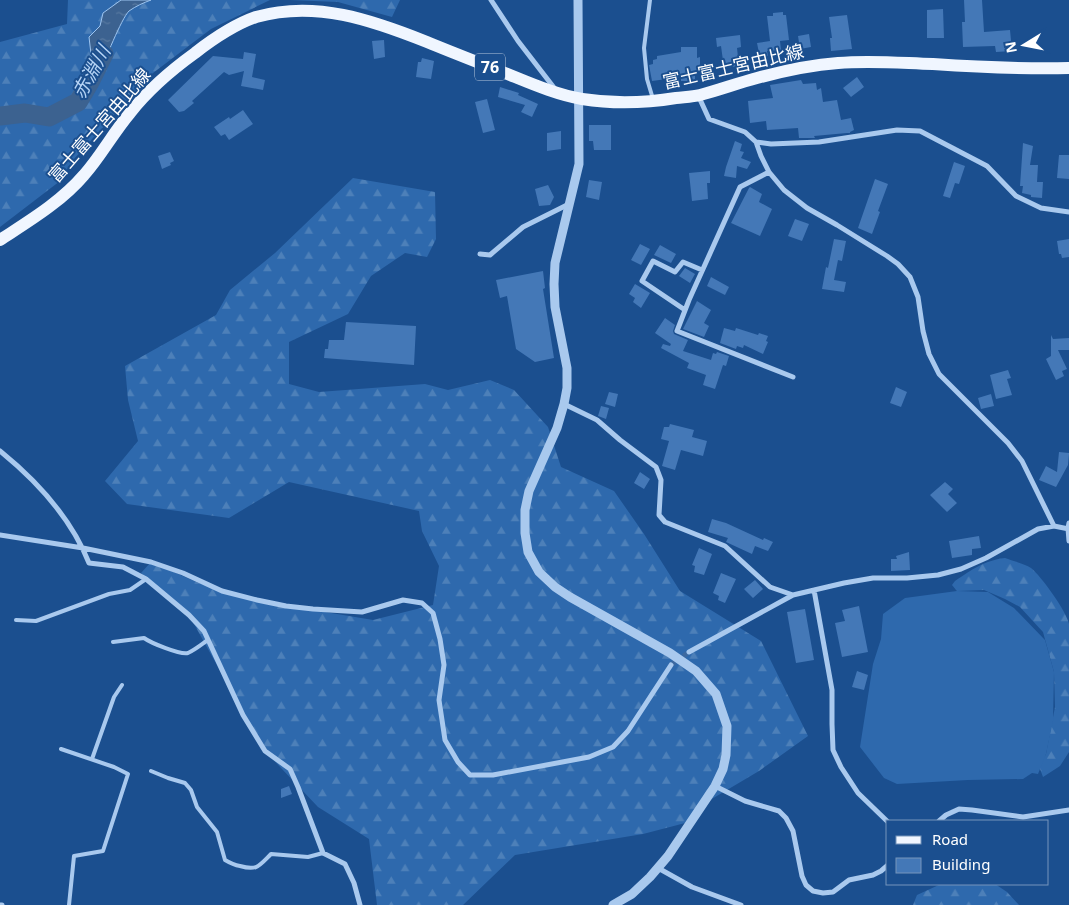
<svg xmlns="http://www.w3.org/2000/svg" width="1069" height="905" font-family="'Noto Sans','Noto Sans JP',sans-serif">
	<defs>
		<pattern id="forest-firs" width="22" height="20" patternUnits="userSpaceOnUse" patternTransform="scale(1.25)"><rect width="22" height="20" fill="#2e69ad"/><path d="M5 1l3.5 6h-7zM16 11l3.5 6h-7z" fill="#4d80b9"/></pattern>
		<pattern id="water-ripples" width="26" height="14" patternUnits="userSpaceOnUse" patternTransform="scale(1.25)"><rect width="26" height="14" fill="#3c6290"/><path d="M2 4q2-2 4 0t4 0M15 11q2-2 4 0t4 0" fill="none" stroke="#597aa1"/></pattern>
	</defs>
	<rect width="100%" height="100%" fill="#1b4f8f"/>
	<path fill="url(#forest-firs)" d="M68 0H270L211 29 153 73 73 160 60 181 0 227V42L67 24Z
		M290 0H400L392 17 338 2Z
		M353 178 435 192 436 239 427 257 405 253 371 276 348 314 289 342V384L319 392 425 384 448 390 490 380 514 390 548 427 561 467 614 491 644 534 680 591 761 641 808 736 759 771 705 803 689 822 643 834 515 855 463 905H377L369 839 318 807 265 751 189 615 141 573 151 562 201 584 277 604 373 620 433 605 439 566 422 531 419 511 289 482 229 518 127 504 105 481 138 441 128 400 125 366 216 315 230 290 275 253Z
		M1005 558C1013 561 1025 564 1031 568 1041 576 1067 612 1069 624V752L1060 766 1043 777 1039 766 1046 754 1055 707 1054 672 1043 632 1020 607 1005 599 984 590 957 591 952 585 955 581C973 569 983 561 1005 558Z
		M941 884H995L1007 892 1019 905H913L917 895Z"/>
	<path fill="#2e69ad" d="M957 591 988 592 1014 608 1045 640 1054 672 1053 721 1046 754 1038 774 1032 773 1023 779 968 780 897 784 884 778 860 747 873 664 881 639 883 614 905 598Z"/>
	<path fill="url(#water-ripples)" stroke="#9cc4f0" d="M121 0H151C143 3 136 6 129 11 121 19 105 61 99 73L92 78 91 54 89 37 100 26 103 13Z"/>
	<g fill="none" stroke-linecap="round" stroke-linejoin="round">
		<path stroke="#3c6290" stroke-width="19" d="M0 116 25 113 49 117 78 102 90 82 104 54"/>
	</g>
	<path fill="#4478b7" d="M964 0H982L984 32 1010 30 1012 51 996 52 995 46 963 47 962 22H965Z
		M943 9 944 38H927V10Z
		M783 12V15H786L789 40 780 41 781 50 767 51 768 56 760 58 757 43 770 41 767 16H773V13Z
		M847 15 852 49 831 51 830 38H832L829 17Z
		M809 34 811 47 800 49 798 36Z
		M740 35 741 47 737 48 739 66 724 68 721 46 717 47 716 38Z
		M384 40 385 57 374 59 372 41Z
		M681 47H697V58L700 57V71H695V81H681V77L652 81 649 65 653 64V60L657 59V56L681 52Z
		M244 52 256 54 252 77 265 80 263 90 241 86 244 71 229 75 224 72 192 101 194 103 184 111 179 112 168 100 213 56 243 59Z
		M422 58 434 61 431 79 416 77 418 62H421Z
		M857 77 864 87 851 97 843 88Z
		M801 80 803 84 816 83 817 90 821 88 823 102 837 100 841 120 851 118 854 130 850 132V133H847L814 136 815 138H799L798 128 767 130 766 121 750 123 748 101 773 98 770 85Z
		M500 87 519 93 518 95 538 104 532 117 521 112 525 105 498 97Z
		M487 99 495 130 483 133 475 102Z
		M243 110 253 124 229 140 225 134 221 136 214 127 229 117 230 119Z
		M589 125H611V150H594L593 141H589Z
		M561 131V149L547 151V133Z
		M735 141 742 144 740 151 744 152 741 158 751 162 747 169 737 166 736 178 724 176 726 167Z
		M1023 143 1033 146 1030 165H1038L1037 182H1043L1042 198 1031 197V195L1022 193 1023 186H1020Z
		M170 152 174 161 170 163 171 165 162 169 158 156Z
		M1059 155H1069V179L1057 178Z
		M954 162 965 166 959 184 955 183 950 198 943 196Z
		M710 171V183H707L708 199 692 201 689 173Z
		M875 179 888 184 878 211 880 212 872 234 858 228Z
		M589 180 602 182 599 200 586 197Z
		M548 185 554 197 550 205 539 206 535 189Z
		M750 187 762 194 759 202 772 209 760 236 731 223 749 188Z
		M795 219 809 224 802 241 788 236Z
		M834 239 846 241 842 261 838 260 834 280 846 282 844 292 822 289 826 267 828 268Z
		M1069 239V257L1062 258 1061 254H1059L1057 241Z
		M640 244 650 249 641 265 631 260Z
		M660 245 676 254 671 263 654 255Z
		M685 268 695 274 690 283 679 276Z
		M543 271 545 288 543 289 554 358 535 362 516 349 507 296 500 298 496 280Z
		M711 277 729 287 725 295 707 286Z
		M635 284 650 293 641 308 633 302 635 298 629 294Z
		M697 301 711 310 704 323 709 326 704 337 683 329Z
		M665 318 675 325 673 331 674 334 688 340 683 351 711 360 713 353 716 354 717 352 729 356 726 366 723 365 715 389 703 385 706 375 687 368 689 363 661 348 663 344 670 346 671 344 655 333Z
		M346 322 416 326 414 365 324 358 325 349H328L329 340H344Z
		M724 328 735 331 736 328 758 335 759 333 768 336 766 341 768 342 763 354 744 345 743 348 737 346 736 349 720 343Z
		M1051 335 1053 339 1069 338V350H1058L1067 369 1062 371 1064 376 1056 380 1046 359 1051 356Z
		M1008 370 1011 378 1007 379 1012 395 996 399 990 375Z
		M896 387 907 392 901 407 890 403Z
		M609 392 618 394 615 407 605 404Z
		M991 394 994 406 981 409 978 398Z
		M601 406 609 408 606 419 598 416Z
		M670 424 694 430 692 437 707 441 703 456 681 450 675 470 662 466 669 441 661 439 664 427H669Z
		M1059 452 1069 453V454L1068 465 1056 487 1039 480 1046 466 1057 472Z
		M640 472 650 479 644 489 634 483Z
		M945 482 953 489 948 494 957 503 947 512 930 495Z
		M712 519 726 523 763 540 764 538 773 542 768 551 755 546 752 554 726 542 728 538 708 532Z
		M979 536 981 548 972 549V555L952 558 949 541Z
		M699 548 712 554 704 575 694 572 695 566 692 565Z
		M909 552 910 570 891 571V559H897L896 556Z
		M721 573 736 579 725 603 718 600 719 596 713 593Z
		M755 580 763 589 753 598 744 589Z
		M859 606 868 652 842 657 835 623 845 621 842 610Z
		M805 609 814 660 796 663 787 612Z
		M857 671 868 675 864 690 852 687Z
		M289 786 292 794 281 798V789Z"/>
	<g fill="none" stroke-linecap="round" stroke-linejoin="round">
		<path stroke="#3d69a0" stroke-width="5" stroke-dasharray="5 2.5" stroke-linecap="butt" d="M671 665 689 652"/>
		<path stroke="#a9c9ee" stroke-width="4" d="M650 0 644 48 647 79 653 99
			M16 620 36 621 109 594 130 590 146 579
			M113 642 144 638C151 643 180 655 188 653 195 650 202 644 208 640
			M61 749 114 767 128 774 103 851 74 856 69 905
			M92 759 114 697 122 685
			M151 771 168 778 185 783 191 790 197 807 217 832 225 860C230 863 234 865 240 866 257 871 259 866 271 854L308 857 323 853"/>
		<path stroke="#a9c9ee" stroke-width="5" d="M491 0 518 41 555 89
			M698 95 709 119 745 132 756 142 761 156 769 172 784 190 807 208 837 225 887 256 898 264 910 277 918 297 923 331 929 354 939 374 1008 443 1022 461 1054 526
			M756 142 771 144 819 142 897 130 920 131 987 166 1016 196 1041 208 1069 212
			M769 172 740 187 689 300 677 331 793 377
			M480 254 490 255 523 227 569 204
			M685 310 642 281 653 261 675 272 683 262 702 270
			M564 404 597 420 620 440 656 467 661 480 659 515 665 522 725 546 770 587 793 595
			M0 451C37 481 71 518 89 563L123 567 146 579 189 615 204 631 243 715 265 751 290 769 298 787 323 853 345 864 354 883 360 905
			M1069 523 1068 528 1069 541
			M0 535 83 548 151 562 183 573 222 591 257 600 286 606 313 609 362 612 403 600 422 603 433 613 440 639 444 665 439 700 445 740 458 762 470 775H493L589 757 613 747 628 731 671 665
			M814 590 832 690V724L833 750 841 767 858 793 888 822
			M689 652 793 595 844 583 873 578H907L938 575 961 569 986 558 1038 529 1054 526 1069 529
			M715 786 745 801 779 811 786 818 793 831 802 876 806 885 813 891 823 893 833 892 849 880 873 875 881 871 888 865
			M939 821 946 815 959 809 972 810 1023 817 1069 810
			M658 868 692 887 741 905
			M0 905H2"/>
		<path stroke="#a9c9ee" stroke-width="9" d="M578 0 579 164 555 263 554 284 555 307 567 368V388L564 404 557 428 529 491 525 510V533L528 552 539 572 555 587 570 597 670 653 696 671 716 694 727 726 726 755 723 769 715 786 668 856 650 877 632 894 613 905"/>
		<path stroke="#f0f6ff" stroke-width="12" d="M0 240C29 221 61 202 84 175 101 156 113 133 130 113 149 89 170 71 195 53 213 39 233 25 256 17 315 0 372 20 427 42 456 54 485 65 515 77 537 86 559 95 582 99 614 104 645 103 676 98 684 97 692 97 700 95 719 90 738 83 757 78 783 71 811 65 838 63 870 60 901 63 933 64 978 67 1024 69 1069 68"/>
	</g>
	<g text-anchor="middle" dominant-baseline="central" stroke-width="4" stroke-linejoin="round" paint-order="stroke">
		<rect fill="#1b4f8f" stroke="#bbcadd" stroke-width="1" x="475" y="53.5" width="30" height="27" rx="4"/>
		<g font-size="16" font-weight="bold" fill="#fff">
			<text x="490" y="67">76</text>
		</g>
		<g font-size="18" fill="#fff" stroke="#1b4f8f">
			<text transform="translate(733 66) rotate(-13)">富士富士宮由比線</text>
			<text transform="translate(99 125) rotate(-49)">富士富士宮由比線</text>
		</g>
		<g font-size="19" font-style="italic" fill="#b5d3f5" stroke="#1b4f8f">
			<text transform="translate(91 72) rotate(-61)">赤淵川</text>
		</g>
	</g>
	<rect x="886" y="820" width="162" height="65" fill="#1b4f8f" stroke="#7695bc"/>
	<rect x="896" y="836" width="25" height="8" fill="#f0f6ff" stroke="#7695bc"/>
	<text x="932" y="845" font-size="15" fill="#ffffff">Road</text>
	<rect x="896" y="858" width="25" height="15" fill="#4478b7" stroke="#7695bc"/>
	<text x="932" y="870" font-size="15" fill="#ffffff">Building</text>
	<g transform="translate(1024 45) rotate(260)" stroke="#1b4f8f" stroke-width="4" paint-order="stroke">
	<path d="M0-4L9 19L0 12L-9 19Z" fill="#ffffff"/>
	<text y="-8" font-size="14" font-weight="bold" text-anchor="middle" fill="#ffffff">N</text>
	</g>
</svg>
